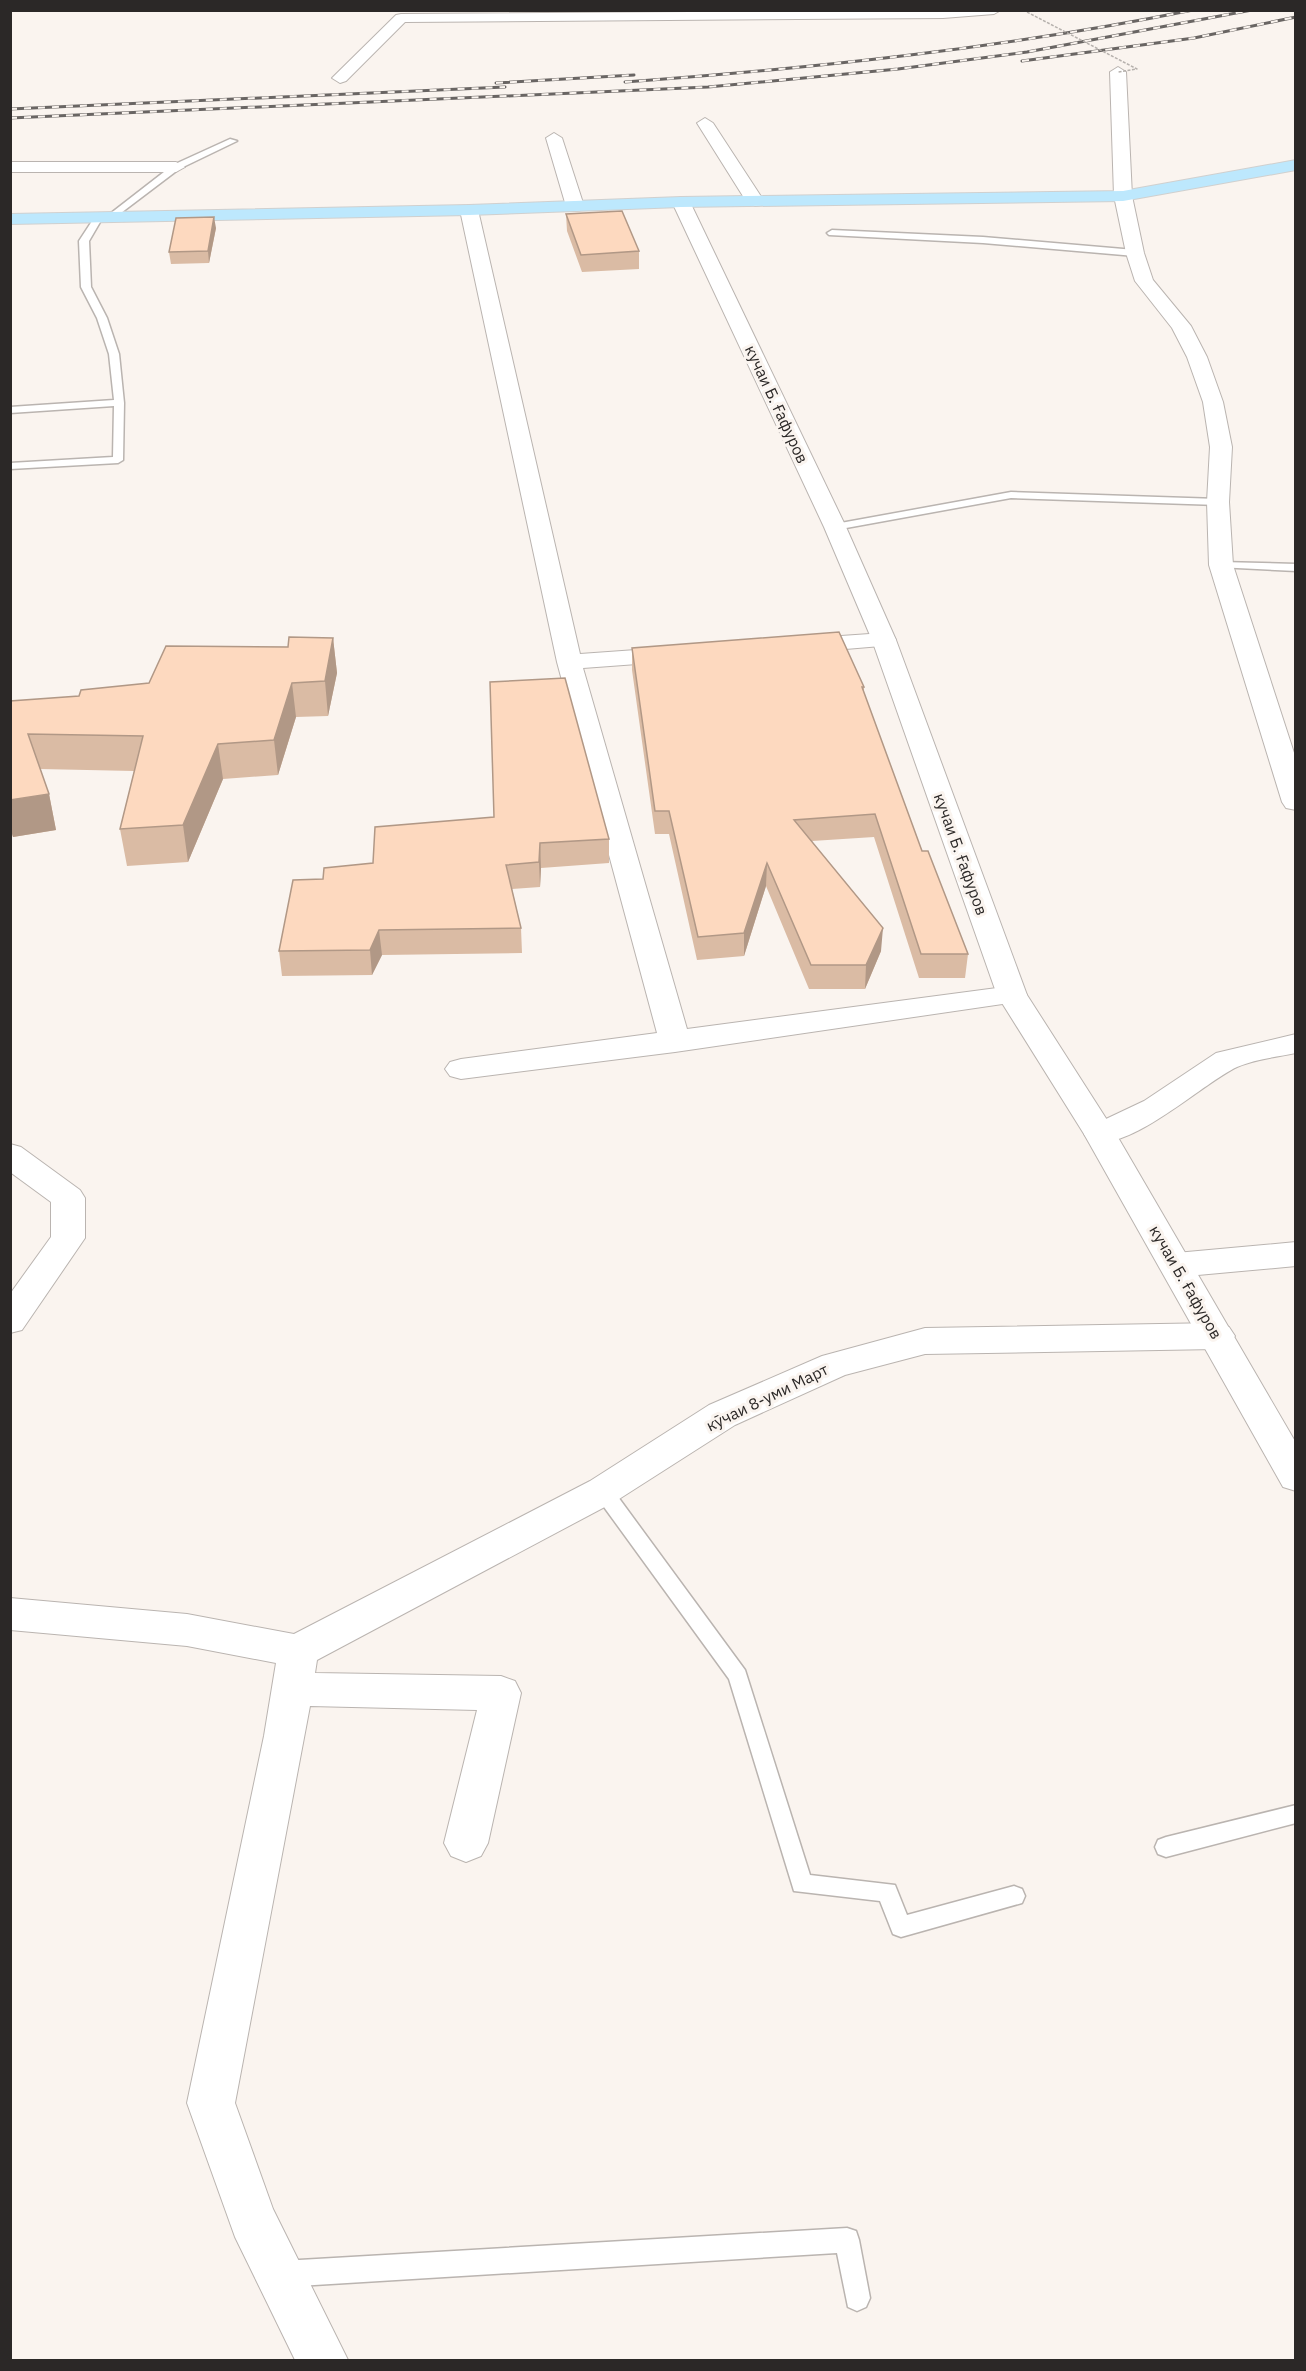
<svg xmlns="http://www.w3.org/2000/svg" width="1306" height="2371" font-family="'IBM Plex Sans',sans-serif">
	<rect width="100%" height="100%" fill="#faf4ef"/>
	<g fill="none" stroke-linecap="round" stroke-linejoin="round">
		<g stroke="#bab4b0" stroke-width="3">
			<path id="lane" d="M230 139 237 141 179 169 113 219 106 217 173 165Z
				M99 214 103 217 89 241 91 287 107 318 119 354 124 403 123 460 118 463 10 469V463L113 457 114 406 10 413V407L114 400 109 354 97 318 81 287 79 241 96 215Z
				M832 230 983 237 1135 250 1140 253 1135 256 983 243 829 235 827 233Z
				M1011 492 1218 499 1224 502 1218 505 1011 498 835 530 829 527 835 524Z
				M1221 562 1296 564V571L1217 567 1215 565Z
				M603 1484 610 1486 745 1670 810 1875 895 1885 907 1915 1014 1886 1022 1889 1025 1896 1022 1903 901 1937 893 1934 880 1901 794 1891 729 1679 596 1496 594 1491 596 1486Z
				M1296 1805V1823L1166 1857 1158 1854 1155 1847 1158 1840 1166 1837Z
				M847 2228 856 2231 859 2240 870 2298 866 2307 857 2311 848 2307 837 2253 282 2287 273 2283 269 2274 273 2265 282 2261Z"/>
		</g>
		<g stroke="#bab4b0" stroke-width="2">
			<path id="street" d="M1001 10 994 14 943 18 405 22 346 81 340 83 332 78 396 15 401 14Z
				M1118 67 1126 72 1132 196 1144 253 1153 280 1191 326 1207 357 1223 402 1232 447 1229 502 1233 565 1296 759V810L1286 808 1282 802 1209 565 1207 502 1210 447 1203 402 1187 357 1172 328 1135 281 1126 253 1114 196 1110 72Z
				M705 118 713 123 764 201 761 205 755 206 746 201 697 123Z
				M554 133 562 138 584 206 581 210 575 211 566 206 546 138Z
				M10 162H176L185 167 176 172H10Z
				M469 205 478 210 580 654 678 647 687 649 690 654 687 659 678 661 583 668 687 1029 1012 986 1023 989 1027 995 1023 1001 675 1052 461 1079 450 1076 445 1069 450 1062 461 1059 657 1033 557 662 460 210Z
				M884 633 893 635 896 640 893 645 798 653 789 651 786 646 789 641 798 639Z
				M1296 1034V1053C1277 1057 1255 1059 1237 1067 1201 1084 1130 1153 1089 1141L1084 1134 1089 1127 1144 1101 1216 1053Z
				M10 1144 21 1147 80 1190 85 1198V1238L22 1330 10 1333V1294L51 1237V1202L10 1172Z
				M1296 1242V1266L1176 1277 1164 1273 1159 1265 1164 1257 1176 1253Z
				M1217 1323 1229 1327 1235 1336 1229 1345 1217 1349 925 1354 845 1375 735 1425 616 1501 317 1660 315 1673 501 1676 515 1681 521 1693 488 1843 481 1856 466 1862 451 1856 444 1843 477 1710 310 1706 235 2103 273 2209 348 2360H295L235 2237 187 2103 264 1736 276 1663 187 1646 10 1630V1598L187 1614 294 1634 590 1481 709 1405 822 1356 925 1328Z"/>
		</g>
		<g stroke="#bab4b0" stroke-width="2">
			<path id="secondary" d="M681 197 690 202 846 527 896 640 1027 995 1116 1134 1296 1443V1491L1283 1487 1084 1134 997 995 872 640 824 527 672 202Z"/>
		</g>
		<g stroke="#d0d0cf" stroke-width="2">
			<path id="primary" d="M1296 160V170L1123 201 681 207 469 215 10 224V214L469 205 681 197 1123 191Z"/>
		</g>
		<use href="#lane" fill="#fff" fill-rule="evenodd"/>
		<use href="#street" fill="#fff" fill-rule="evenodd"/>
		<use href="#secondary" fill="#fff" fill-rule="evenodd"/>
		<use href="#primary" fill="#bde8fd" fill-rule="evenodd"/>
		<g stroke="#696563" stroke-width="3">
			<path id="rail" d="M1022 61 1194 38 1296 17
				M625 82C816 68 1005 48 1193 10
				M496 83 634 75
				M10 109 505 87
				M10 118 708 87 898 69 1027 52 1252 10"/>
		</g>
		<use href="#rail" stroke="#faf4ef" stroke-width="2" stroke-dasharray="7" stroke-linecap="butt"/>
		<path stroke="#b6b1ad" stroke-width="1.5" stroke-dasharray="3 1.5" stroke-linecap="butt" d="M1023 10 1137 69 1118 72"/>
	</g>
	<path fill="#dabba4" d="M566 214 639 251V269L582 272 567 231Z
		M216 228 209 263 171 264 169 252Z
		M333 638 337 673 328 716 296 717 278 775 223 779 188 862 127 866 120 829 134 771 40 769 49 794 56 830 13 837 10 829V701L79 696 149 683 288 647Z
		M632 648 864 687V693L922 851 968 954 965 978H919L874 837 812 841 881 951 865 989H809L766 886 744 956 697 960 669 834H655L632 670Z
		M494 817 609 839V863L541 868 540 887 512 889 521 928 522 953 382 955 372 975 282 976 279 951 323 879 373 863Z"/>
	<path fill="#b19886" d="M214 217 216 228 209 263 208 251Z
		M333 638 337 673 328 716 325 681Z
		M292 683 296 717 278 775 274 740Z
		M218 744 223 779 188 862 183 825Z
		M49 794 56 830 13 837 10 827V800Z
		M540 843 541 868 540 887 539 862Z
		M767 863 766 886 744 956V933Z
		M883 928 881 951 865 989 866 965Z
		M379 930 382 955 372 975 370 950Z"/>
	<path fill="#fdd9bf" stroke="#b19886" stroke-width="1.5" d="M622 211 639 251 581 255 566 214Z
		M214 217 208 251 169 252 176 218Z
		M839 632 864 687H862L922 851H928L968 954H921L875 814 794 820 883 928 866 965H811L767 863 744 933 698 937 669 811H655L632 648Z
		M289 637 333 638 325 681 292 683 274 740 218 744 183 825 120 829 143 736 28 734 49 794 10 800V701L79 696 81 690 149 683 166 646 288 647Z
		M565 678 609 839 540 843 539 862 506 865 521 928 379 930 370 950 279 951 293 880 323 879 324 868 373 863 375 827 494 817 490 682Z"/>
	<g text-anchor="middle" dominant-baseline="central" stroke-width="6" stroke-linejoin="round" paint-order="stroke">
		<g font-size="16" fill="#2b2827" stroke="#faf4ef">
			<text transform="translate(777 404) rotate(65)">кучаи Б. Ғафуров</text>
			<text transform="translate(961 854) rotate(70)">кучаи Б. Ғафуров</text>
			<text transform="translate(1186 1282) rotate(60)">кучаи Б. Ғафуров</text>
			<text transform="translate(767 1397) rotate(-26)">кӯчаи 8-уми Март</text>
		</g>
	</g>
	<rect width="1306" height="2371" fill="none" stroke="#2b2827" stroke-width="24"/>
</svg>
